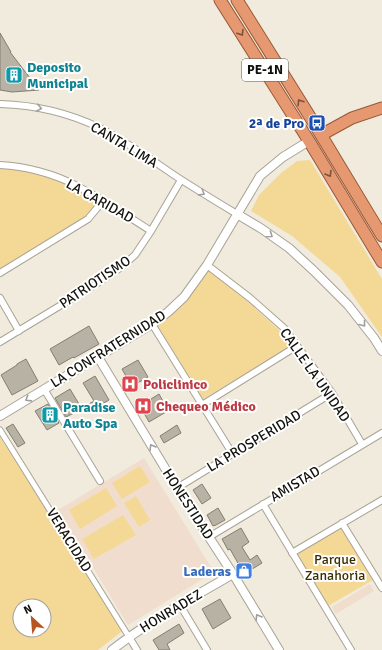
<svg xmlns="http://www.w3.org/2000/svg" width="382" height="650" font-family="Signika,sans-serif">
	<rect width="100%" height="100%" fill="#f0ebdc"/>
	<path fill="#f0ddcd" d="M144 458 214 572 128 625 58 510Z
		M370 584 374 591 336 614 332 607Z"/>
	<path fill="#f4d996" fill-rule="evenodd" d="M310 160 382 279V337L340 277 292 236 251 211 259 195 281 173 297 161Z
		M0 168C25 169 51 177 73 187 82 191 90 197 98 202L86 217 0 269Z
		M208 270 246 300 278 329 293 345 203 399 157 325 179 307 195 290Z
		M0 437 125 629 98 650H0ZM20 606H44V630H20Z
		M140 466 150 482 122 499 112 483Z
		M106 488 117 506 80 529 69 510Z
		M136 496 150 520 139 527 124 503Z
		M123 515 136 535 94 559 82 539Z
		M342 527 373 580 328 606 296 554Z"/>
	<path fill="#b8b2a5" stroke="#837e71" d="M0 33 11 52H10L30 78 39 90 12 92 0 90Z
		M89 326 99 344 74 358 73 357 59 365 50 349Z
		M26 359 38 381 12 395 1 375 17 365V364Z
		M138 360 148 377 129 388 124 380 127 378 122 369Z
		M95 376 109 400 90 411 87 405 94 401 83 383Z
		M70 389 82 409 66 417 55 398Z
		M159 394 164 403 162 405 166 412 149 422 140 406Z
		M48 404 59 423 47 430 35 411Z
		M13 424 25 443 18 447 6 428Z
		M177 425 181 433 164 443 160 436Z
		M202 484 211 498 202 504 193 490Z
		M218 508 225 520 216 525 213 526 207 515Z
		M241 528 249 542 242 547 250 560 257 555 262 563 244 574 230 549 228 550 222 539Z
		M220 599 231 618 213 629 202 609Z
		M179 624 184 633 167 644 170 650H159L153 640Z"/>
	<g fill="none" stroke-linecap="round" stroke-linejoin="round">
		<g stroke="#a8a396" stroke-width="7">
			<path id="pedestrian" d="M0 430 129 637"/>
		</g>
		<g stroke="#a8a396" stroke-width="8">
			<path id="minor" d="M0 104C34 105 69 113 100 128 127 142 152 160 177 177 197 190 217 202 237 214
				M0 165C25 166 55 174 77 186 103 199 127 216 151 231
				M207 265 250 298 284 328 332 393 362 444
				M0 273 88 219 103 201
				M0 298 19 331
				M152 324 232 453
				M0 342 96 284 120 268 135 255 151 231 181 180
				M44 389 100 481
				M202 405 297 346
				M177 488 332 393
				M263 504 351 650
				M342 523 382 588
				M209 537 382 433
				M292 553 382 500
				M180 605 207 650
				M129 637 137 650"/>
		</g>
		<g stroke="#a8a396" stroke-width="10">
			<path id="tertiary" d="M237 214 262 229 289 248 314 271 348 305 374 338 382 351
				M98 357 177 488 233 574 279 650
				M0 416 152 324 168 312 184 297 207 265 260 176 283 157 309 141
				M112 650C149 621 192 598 233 574"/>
		</g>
		<g stroke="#985836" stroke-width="13">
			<path id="trunk" d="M220 0 309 141 382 262
				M237 0 312 120 382 236
				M321 135 352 118 382 108"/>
		</g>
		<use href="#pedestrian" stroke="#fff" stroke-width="5"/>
		<use href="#minor" stroke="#fff" stroke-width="6"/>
		<use href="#tertiary" stroke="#fff" stroke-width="8"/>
		<use href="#trunk" stroke="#e69870" stroke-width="11"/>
	</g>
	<defs><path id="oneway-chevron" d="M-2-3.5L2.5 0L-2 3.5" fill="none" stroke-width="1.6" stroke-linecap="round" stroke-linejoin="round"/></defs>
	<g stroke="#7c543e">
		<use href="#oneway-chevron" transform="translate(241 33) rotate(58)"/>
		<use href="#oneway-chevron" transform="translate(300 102) rotate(-122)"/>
		<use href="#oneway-chevron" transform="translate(329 174) rotate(59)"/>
	</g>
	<g stroke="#a09f9d">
		<use href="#oneway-chevron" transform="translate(39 108) rotate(10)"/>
		<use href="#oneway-chevron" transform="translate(202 193) rotate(32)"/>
		<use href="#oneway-chevron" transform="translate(270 235) rotate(35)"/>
		<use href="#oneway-chevron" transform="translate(363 324) rotate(52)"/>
		<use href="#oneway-chevron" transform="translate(28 399) rotate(148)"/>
		<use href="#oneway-chevron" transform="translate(152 447) rotate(-121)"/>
		<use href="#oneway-chevron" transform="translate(258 617) rotate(-121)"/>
	</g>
	<defs>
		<g id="building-square" transform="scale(0.9)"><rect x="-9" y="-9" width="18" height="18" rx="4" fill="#0f9aa8" stroke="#fff"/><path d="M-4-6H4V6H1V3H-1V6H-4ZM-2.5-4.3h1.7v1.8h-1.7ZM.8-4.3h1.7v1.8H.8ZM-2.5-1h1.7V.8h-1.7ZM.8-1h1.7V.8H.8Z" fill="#fff"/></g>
		<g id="bus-square" transform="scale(0.9)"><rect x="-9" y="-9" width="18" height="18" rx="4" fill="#1a4fb4" stroke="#fff"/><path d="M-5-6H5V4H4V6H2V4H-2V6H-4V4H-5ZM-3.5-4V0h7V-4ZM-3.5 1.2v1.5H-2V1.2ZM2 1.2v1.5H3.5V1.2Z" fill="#fff"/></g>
		<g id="hospital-square" transform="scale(0.9)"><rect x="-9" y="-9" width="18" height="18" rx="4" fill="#e0444e" stroke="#fff"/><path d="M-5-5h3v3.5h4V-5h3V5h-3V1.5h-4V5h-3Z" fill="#fff"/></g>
		<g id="shop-square" transform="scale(0.9)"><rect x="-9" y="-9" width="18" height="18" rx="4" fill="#3f7fe0" stroke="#fff"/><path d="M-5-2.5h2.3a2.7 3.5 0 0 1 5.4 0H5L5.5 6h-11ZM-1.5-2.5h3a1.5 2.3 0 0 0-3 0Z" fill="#fff"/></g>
	</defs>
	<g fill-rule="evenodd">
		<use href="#building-square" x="14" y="75"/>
		<use href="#bus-square" x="317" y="123"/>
		<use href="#hospital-square" x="130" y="384"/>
		<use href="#hospital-square" x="143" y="406"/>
		<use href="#building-square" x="50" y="415"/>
		<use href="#shop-square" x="244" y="571"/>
	</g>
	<g text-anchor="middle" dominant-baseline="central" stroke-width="4" stroke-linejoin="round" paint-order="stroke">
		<rect fill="#fff" stroke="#585854" stroke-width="1" x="242" y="59" width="46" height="22" rx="3"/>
		<g font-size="13" font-weight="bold" fill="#11100b">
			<text x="265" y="70">PE-1N</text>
		</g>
		<g font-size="14" font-weight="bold" fill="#0d838f" stroke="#fff" text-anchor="start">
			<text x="27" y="67">Deposito<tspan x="27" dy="16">Municipal</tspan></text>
			<text x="63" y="407">Paradise<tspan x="63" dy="16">Auto Spa</tspan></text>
		</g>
		<g font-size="14" font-weight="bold" fill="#164399" stroke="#fff" text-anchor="end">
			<text x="304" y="123">2ª de Pro</text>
		</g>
		<g font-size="14" fill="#11100b" stroke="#fff">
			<text transform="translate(124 145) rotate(31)">CANTA LIMA</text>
			<text transform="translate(100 201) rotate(29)">LA CARIDAD</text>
			<text transform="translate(95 282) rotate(-34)">PATRIOTISMO</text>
			<text transform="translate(108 349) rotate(-32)">LA CONFRATERNIDAD</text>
			<text transform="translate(315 375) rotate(55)">CALLE LA UNIDAD</text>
			<text transform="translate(254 441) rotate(-31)">LA PROSPERIDAD</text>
			<text transform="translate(295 484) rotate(-31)">AMISTAD</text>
			<text transform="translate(188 504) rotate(57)">HONESTIDAD</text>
			<text transform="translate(69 540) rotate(58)">VERACIDAD</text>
			<text transform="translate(171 611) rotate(-31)">HONRADEZ</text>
		</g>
		<g font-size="14" font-weight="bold" fill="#be3a42" stroke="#fff" text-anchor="start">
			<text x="143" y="384">Policlinico</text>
			<text x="156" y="406">Chequeo Médico</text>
		</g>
		<g font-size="14" fill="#3c2d00" stroke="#fff">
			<text x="335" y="559">Parque<tspan x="335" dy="16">Zanahoria</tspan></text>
		</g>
		<g font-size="14" font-weight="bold" fill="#366cbe" stroke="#fff" text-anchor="end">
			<text x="231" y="571">Laderas</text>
		</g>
	</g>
	<g transform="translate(32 618) rotate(334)"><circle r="19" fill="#ffffff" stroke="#a09f9d"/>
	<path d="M0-3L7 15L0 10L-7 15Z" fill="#b85420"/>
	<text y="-6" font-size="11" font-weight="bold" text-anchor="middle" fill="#11100b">N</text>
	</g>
</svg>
